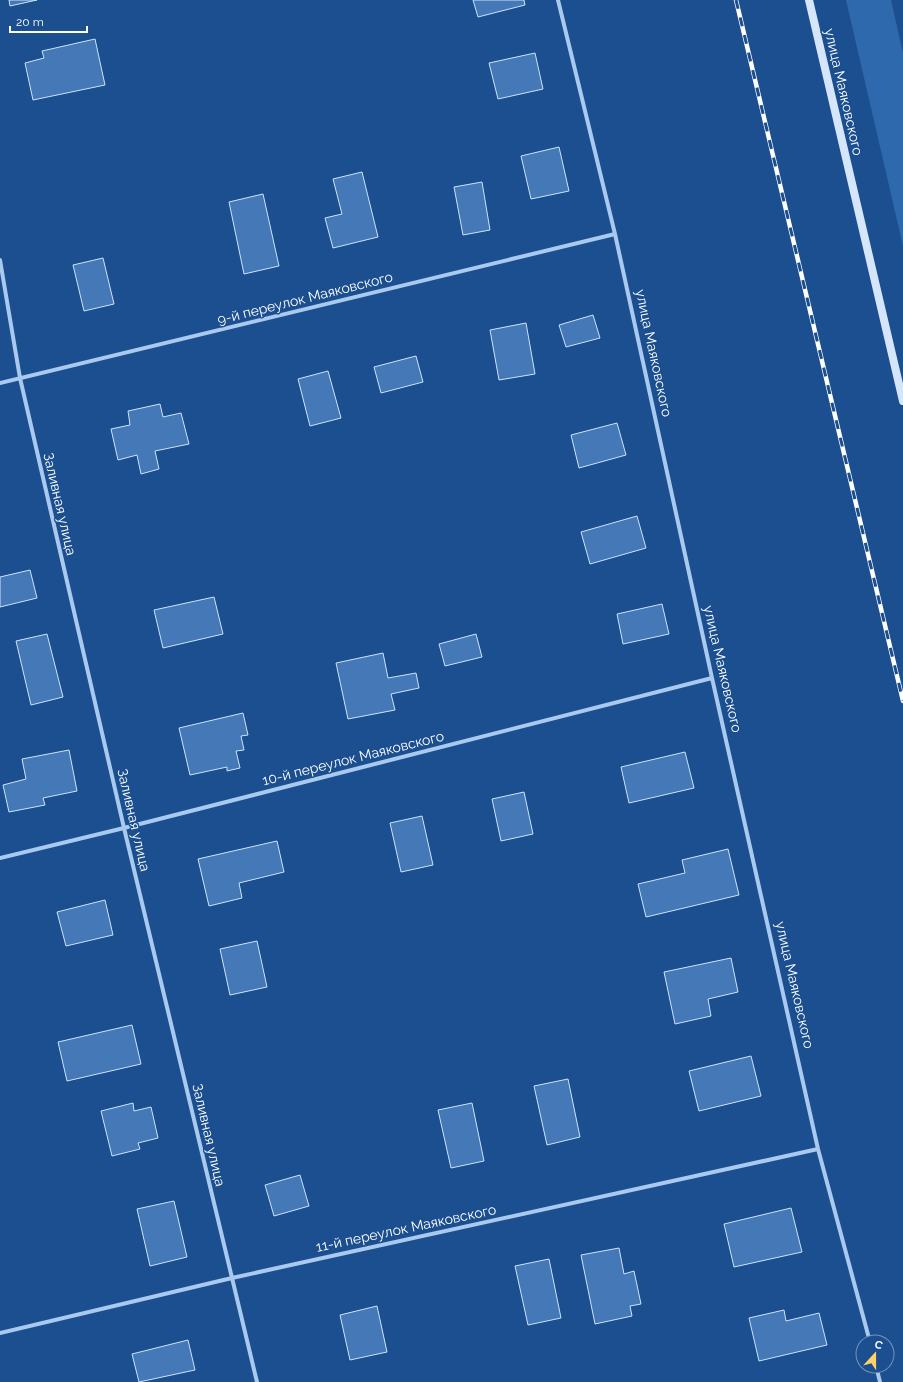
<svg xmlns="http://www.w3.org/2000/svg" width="903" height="1382" font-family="Raleway,sans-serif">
	<rect width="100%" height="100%" fill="#1b4f8f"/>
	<path fill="#2e69ad" d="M846 0H891L903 53V246Z"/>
	<path fill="#4478b7" stroke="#cfe3fa" d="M9 0H37L10 6Z
		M473 0H524L525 5 478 17Z
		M95 39 105 85 33 100 25 63 44 58 42 51Z
		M535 53 543 89 498 99 489 63Z
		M559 147 569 191 531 199 521 156Z
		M362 172 378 237 333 248 325 218 342 214 333 179Z
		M482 182 490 230 463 235 454 187Z
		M263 194 279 266 244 274 229 202Z
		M103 258 114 304 84 311 73 265Z
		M593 315 600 338 566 347 559 325Z
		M526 323 535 374 499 380 490 330Z
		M416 356 423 382 381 393 374 367Z
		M328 371 341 418 310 426 298 379Z
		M160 404 163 417 181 413 189 444 155 451 159 469 141 474 137 455 118 460 111 429 130 425 128 411Z
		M617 423 626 455 579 468 571 435Z
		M637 516 646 548 590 564 581 532Z
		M30 570 37 598 0 607V577Z
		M214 597 223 634 163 648 154 610Z
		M662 604 669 634 623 644 617 614Z
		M47 634 63 697 31 705 16 641Z
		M476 634 482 657 445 666 439 644Z
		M383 653 388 678 416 673 419 688 391 694 395 710 348 719 336 663Z
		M243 713 248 735 241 736 244 750 236 751 240 768 227 771V767L190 775 179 728Z
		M69 750 77 791 43 798 45 805 9 812 3 785 26 779 22 759Z
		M685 752 694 788 629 803 621 767Z
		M524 792 533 834 501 841 492 799Z
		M422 816 433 865 401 872 390 823Z
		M277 841 284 872 239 883 242 898 209 906 198 859Z
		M728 849 739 895 646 917 638 884 685 873 682 860Z
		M105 900 113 935 66 946 57 912Z
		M257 941 267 987 230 995 220 949Z
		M731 958 738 992 708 999 711 1016 675 1024 664 972Z
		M132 1025 141 1064 67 1081 58 1042Z
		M751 1056 761 1096 699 1111 689 1071Z
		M568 1079 580 1137 547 1145 534 1086Z
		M133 1103 134 1111 151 1107 158 1138 138 1143 140 1149 112 1156 101 1111Z
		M472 1103 484 1161 451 1168 438 1110Z
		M300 1175 309 1206 274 1216 265 1185Z
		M174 1201 187 1257 150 1266 137 1209Z
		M791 1208 802 1252 734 1267 724 1224Z
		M619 1248 624 1274 634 1271 641 1304 630 1306 632 1316 595 1324 581 1255Z
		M549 1259 561 1318 528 1325 515 1266Z
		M377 1306 387 1352 350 1360 340 1315Z
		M784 1310 786 1321 819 1313 827 1345 759 1361 749 1318Z
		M188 1340 195 1370 139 1382 132 1354Z"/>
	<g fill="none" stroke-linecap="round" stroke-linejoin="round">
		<path stroke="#a9c9ee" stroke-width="4" d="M558 0 615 234 712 678 818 1149 870 1342
			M0 260 20 378 124 828 257 1382
			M0 383 615 234
			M0 858 124 828 712 678
			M0 1333 232 1278 818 1149
			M876 1366 880 1382"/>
		<path stroke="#d6e6fa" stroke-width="8" d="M809 0 903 401"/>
		<g stroke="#fff" stroke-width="4.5">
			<path id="rail" d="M736 0 903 701"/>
		</g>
		<use href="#rail" stroke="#1b4f8f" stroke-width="3" stroke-dasharray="9" stroke-linecap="butt"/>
	</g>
	<g text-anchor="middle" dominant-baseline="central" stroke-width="3" stroke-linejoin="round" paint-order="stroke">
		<g font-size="14" fill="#fff" stroke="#1b4f8f">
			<text transform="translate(844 92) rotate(77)">улица Маяковского</text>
			<text transform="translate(305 298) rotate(-14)">9-й переулок Маяковского</text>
			<text transform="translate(654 353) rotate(78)">улица Маяковского</text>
			<text transform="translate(60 504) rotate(77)">Заливная улица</text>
			<text transform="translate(723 669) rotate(77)">улица Маяковского</text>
			<text transform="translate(353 758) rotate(-14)">10-й переулок Маяковского</text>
			<text transform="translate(134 820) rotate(77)">Заливная улица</text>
			<text transform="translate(795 985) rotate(77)">улица Маяковского</text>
			<text transform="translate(209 1135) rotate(77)">Заливная улица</text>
			<text transform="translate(406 1228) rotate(-12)">11-й переулок Маяковского</text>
		</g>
	</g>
	<g transform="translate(875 1354) rotate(21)"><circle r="19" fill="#1b4f8f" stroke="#7695bc"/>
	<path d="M0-3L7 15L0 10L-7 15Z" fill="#ffd166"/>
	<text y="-6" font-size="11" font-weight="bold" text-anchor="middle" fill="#ffffff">С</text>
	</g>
	<path d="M10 26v6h77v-6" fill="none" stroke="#ffffff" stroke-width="2"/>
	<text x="16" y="26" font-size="12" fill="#ffffff" stroke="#1b4f8f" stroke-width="3" paint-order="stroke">20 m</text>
</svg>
